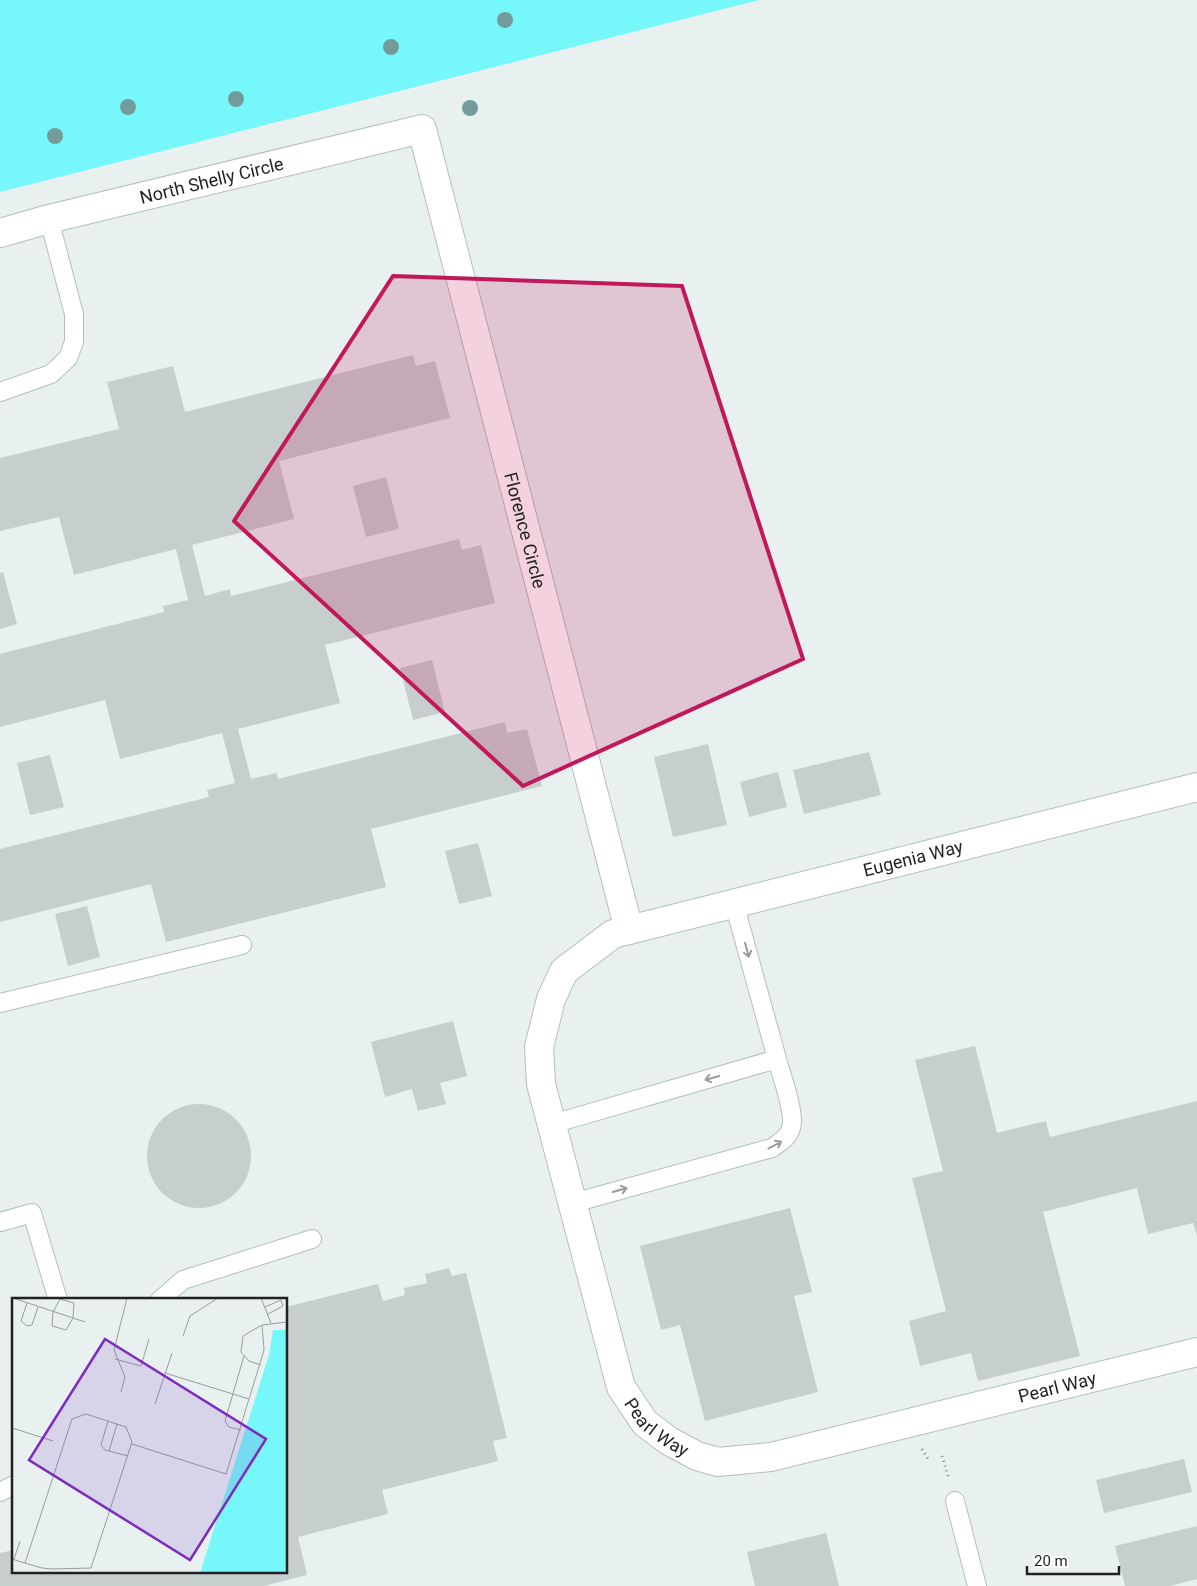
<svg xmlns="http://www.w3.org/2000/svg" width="1197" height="1586" font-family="Roboto,sans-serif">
	<rect width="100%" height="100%" fill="#e8f0f0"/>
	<path fill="#76f8fb" d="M0 0H759L0 192Z"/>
	<path fill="#c7cece" d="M413 355 416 366 435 361 450 418 279 461 294 519 192 545 205 596 230 589 231 596 459 539 462 550 481 545 495 603 325 645 340 703 238 729 251 779 277 773 278 779 505 722 507 733 527 729 542 786 371 829 386 887 166 942 151 884 0 922V849L209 797 207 790 235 783 222 733 120 759 105 700 0 727V654L164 612 163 606 188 600 176 549 74 575 59 517 0 531V458L119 429 107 382 173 366 185 412Z
		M386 477 399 529 366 537 353 486Z
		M3 572 17 624 0 629V573Z
		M432 660 445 712 413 720 400 668Z
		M708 744 727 825 673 837 654 757Z
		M869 752 881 795 804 814 793 770Z
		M50 755 64 807 30 815 17 763Z
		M778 772 787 807 749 817 740 782Z
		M478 843 492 896 459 904 445 851Z
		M87 906 100 957 68 966 55 914Z
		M453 1021 467 1076 440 1083 446 1104 418 1111 412 1089 385 1097 371 1042Z
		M975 1046 997 1133 1046 1121 1050 1137 1197 1101V1236L1193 1223 1148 1234 1137 1188 1043 1212 1080 1356 978 1381 971 1353 920 1366 909 1321 946 1311 912 1178 943 1171 915 1060Z
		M147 1156a52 52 0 1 1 104 0a52 52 0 1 1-104 0Z
		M790 1208 812 1292 794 1296 818 1392 705 1421 680 1325 661 1330 640 1246Z
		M449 1268 452 1276 466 1273 507 1438 493 1441 498 1461 382 1490 388 1514 298 1537 307 1575 264 1586H0V1553L14 1550V1572H286V1307L378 1284 383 1301 405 1295 404 1288 427 1283 425 1274Z
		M1184 1459 1192 1492 1104 1513 1096 1480Z
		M1197 1526V1579L1170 1586H1125L1115 1546Z
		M826 1533 839 1586H755L747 1552Z"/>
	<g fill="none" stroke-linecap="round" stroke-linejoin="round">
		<g stroke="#b6bdbd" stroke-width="20">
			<path id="lane" d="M0 392 51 374 68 358 74 342V314L49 219
				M734 903 777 1059
				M0 1003 242 945
				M552 1124 777 1059C781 1074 796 1115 791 1128 788 1138 780 1142 772 1148L573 1203
				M0 1222 32 1213 58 1300
				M160 1300 183 1280 312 1239
				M0 1492 14 1485
				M955 1501 977 1586"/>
		</g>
		<g stroke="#b6bdbd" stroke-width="30">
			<g id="street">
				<path id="s1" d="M0 233 49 219 422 129 629 930"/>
				<path id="s2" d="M1197 787 613 934 564 971 551 999 539 1047 541 1084 621 1387 645 1423 669 1441 697 1456 718 1462 771 1457 1197 1352"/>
			</g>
		</g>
		<path stroke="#868b8b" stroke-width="3" stroke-dasharray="1 4" stroke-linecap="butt" d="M922 1449 928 1459
			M942 1456 949 1479"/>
		<use href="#lane" stroke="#fff" stroke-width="18"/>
		<use href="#street" stroke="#fff" stroke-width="28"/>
	</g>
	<g fill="#749b9c">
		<circle cx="505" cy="20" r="8"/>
		<circle cx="391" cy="47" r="8"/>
		<circle cx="236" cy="99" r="8"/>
		<circle cx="128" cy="107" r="8"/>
		<circle cx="470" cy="108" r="8"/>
		<circle cx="55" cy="136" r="8"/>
	</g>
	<defs><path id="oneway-shaft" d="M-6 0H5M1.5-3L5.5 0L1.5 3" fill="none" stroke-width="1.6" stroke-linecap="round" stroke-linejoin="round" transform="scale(1.25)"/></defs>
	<g stroke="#9a9c9c">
		<use href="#oneway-shaft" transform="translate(747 950) rotate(75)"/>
		<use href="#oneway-shaft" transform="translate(712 1078) rotate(164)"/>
		<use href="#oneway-shaft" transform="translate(775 1145) rotate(-28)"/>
		<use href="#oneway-shaft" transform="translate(620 1190) rotate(-16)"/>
	</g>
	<path fill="#c2185b" fill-opacity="0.2" stroke="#c2185b" stroke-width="4" stroke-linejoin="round" d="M393 276 682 286 803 659 523 786 234 521Z"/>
	<g text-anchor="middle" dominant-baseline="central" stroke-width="4" stroke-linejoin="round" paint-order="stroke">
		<g font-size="18" fill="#1f2222" stroke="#fff">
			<text stroke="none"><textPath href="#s1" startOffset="218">North Shelly Circle</textPath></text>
			<text stroke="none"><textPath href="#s1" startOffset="849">Florence Circle</textPath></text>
			<text transform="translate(913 858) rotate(-14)">Eugenia Way</text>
			<text stroke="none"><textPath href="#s2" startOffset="1569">Pearl Way</textPath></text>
			<text stroke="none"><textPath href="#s2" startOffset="1149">Pearl Way</textPath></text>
		</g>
	</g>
	<g transform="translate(12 1298)">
		<rect width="275" height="275" fill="#e8f0f0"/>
		<path d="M261 32H275V275H188L257 57Z" fill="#76f8fb"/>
		<path fill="none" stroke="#989e9e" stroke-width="1" d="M1 0 73 24M249 0 259 25M48 1 62 5 61 20 54 32 40 28 41 14ZM15 5 9 23 15 28 20 27 26 9M253 9 269 2 271 8 256 16M171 38 178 18 206 0M103 61 129 68 137 41M249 67 237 63 229 54 231 38 250 27 275 24M153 75 237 101M109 94 113 79 102 52 115 0M143 106 160 55M96 123 89 147 93 152 97 153 105 126M0 130 41 143M229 132 217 129 213 123 232 58M120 146 214 176 252 52 250 27M97 153 116 158M0 261 13 265 30 270 40 271 79 270 120 144 114 129 74 116 60 121 13 265M2 261 8 243"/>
		<path fill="#7b2cbf" fill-opacity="0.15" stroke="#7b2cbf" stroke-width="2.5" d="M93 41 254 141 178 262 17 162Z"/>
		<rect width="275" height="275" fill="none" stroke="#1f2222" stroke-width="2.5"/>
	</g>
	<path d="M1027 1566v8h92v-8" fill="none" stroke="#1f2222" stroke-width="2.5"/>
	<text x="1034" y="1566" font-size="15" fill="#1f2222" stroke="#ffffff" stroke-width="4" paint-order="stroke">20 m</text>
</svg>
